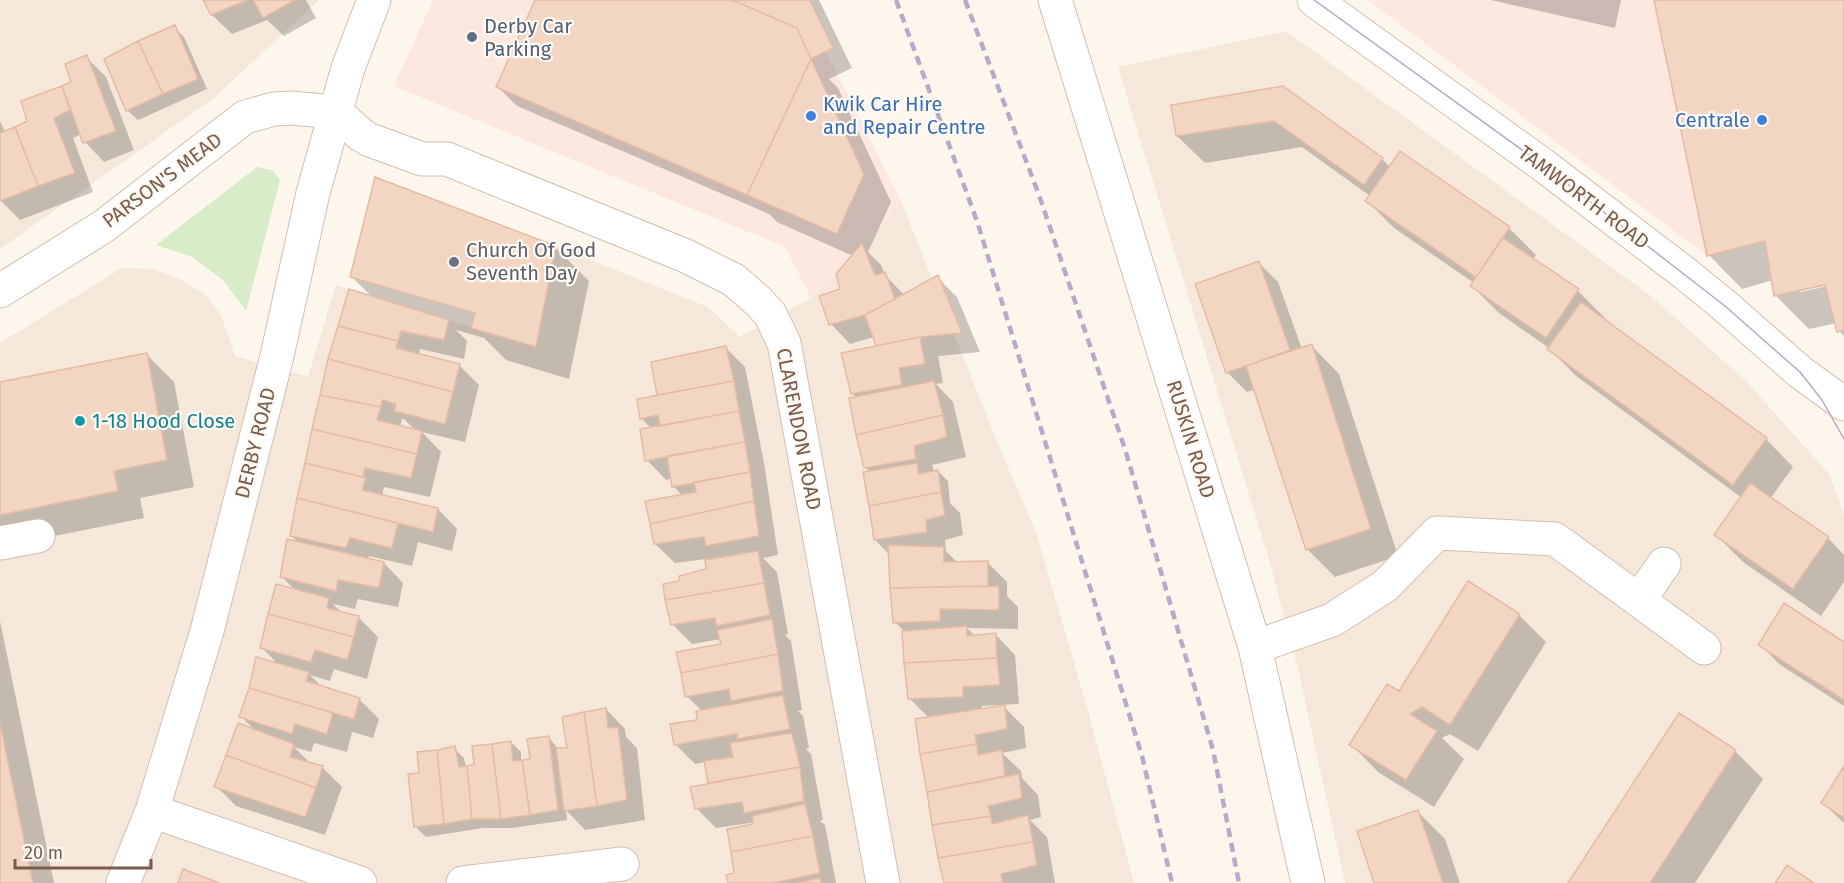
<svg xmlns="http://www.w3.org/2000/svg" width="1844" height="883" font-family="'Fira Sans',sans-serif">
	<rect width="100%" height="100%" fill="#fdf6ec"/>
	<path fill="#f5e8da" d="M0 0H319L215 97 0 249Z
		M1286 31 1651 296 1747 382 1829 474 1844 514V883H1345L1299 673 1270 563 1118 67Z
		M901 201 1002 454 1036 532 1088 711 1134 883H0V343L122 268 154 269 179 279 205 294 221 315 235 356 308 377 336 285 536 347 556 246 708 307 740 337 811 298 861 252Z"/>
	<path fill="#fde8e0" d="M433 0H810L833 48 826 52 901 201 861 252 811 298 785 247 394 86Z
		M1368 0H1844V330L1837 332 1825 286 1774 296 1765 241 1707 256Z"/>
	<path fill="#d8ecc9" d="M257 167 272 170 280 180 246 311 223 280 192 257 156 245Z"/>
	<path fill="#0003" fill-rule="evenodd" d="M205 0H306L316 18 284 36 267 20 232 34 212 15Z
		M536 0H819L852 68 829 79 838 88 891 202 868 252 881 265 885 275 904 295 937 277 957 297 980 352 938 356 943 383 936 384 953 402 966 457 932 465 934 472 938 471 948 481 950 503 960 513 963 535 945 540 946 551 958 563 987 562 1007 582V596L1018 607V629L967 628 975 636 996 635 1015 655 1019 704 982 706V710L1004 707 1024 727 1026 748 1002 753 1021 771 1022 778 1038 795 1041 817 1030 820 1047 837 1055 883H945L933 825 917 721 930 719 909 698 904 631 895 622 890 555 875 540 870 472 865 467 857 398 852 393 878 347 874 337 850 344 831 324 853 256 777 222 769 214 517 106 498 87Z
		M1491 0H1621L1615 28Z
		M1656 0H1844V336L1839 331 1837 323 1809 329 1776 296 1773 280 1742 289 1709 255ZM1832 282 1833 285 1800 292V289Z
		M174 27 184 37 207 89 138 120 128 111 106 60Z
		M86 57 106 77 134 150 104 162 85 142 81 134 73 138 93 192 20 220 0 200V121L5 132 29 122 23 102 73 83Z
		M1282 88 1382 159 1390 167 1509 228 1536 255 1533 260 1578 291 1605 318 1603 320 1766 439 1793 467 1770 499 1828 538 1844 555V582L1821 616 1743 562 1716 535 1742 498 1576 376 1549 348 1499 313 1472 286 1474 283 1394 228 1367 201 1370 196 1302 147 1205 163 1177 136Z
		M555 247 589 281 569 379 506 360 484 338 456 330 467 341 464 359 420 349 419 355 459 365 479 385 465 442 422 432 441 452 430 497 384 487 382 496 438 509 457 529 452 551 418 542 412 566 369 556 368 560 384 563 403 583 398 607 358 599 355 609 333 604 343 614 358 617 378 637 367 679 334 669 330 681 310 675 323 688 359 699 379 719 373 738 352 732 347 752 314 743 311 752 294 747 312 765 322 767 342 787 325 835 236 806 216 786 256 732 241 716 257 659 279 665 262 648 296 591 282 577 299 544 292 536 330 359 374 299 352 277ZM402 419H404L415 430 400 427Z
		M1259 263 1278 282 1302 349 1312 346 1339 374 1398 556 1335 577 1307 549 1255 389 1247 392 1227 372Z
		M726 348 745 367 764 463 778 555 763 558 777 572 788 634 785 635 791 641 802 710 798 711 803 716 809 748 806 749 811 754 823 820 820 821 825 825 836 883H730L757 822 716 828 696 808 709 785 706 762 695 764 675 744 699 721 702 711 687 696 723 645 721 639 692 644 672 624 681 583 708 570 706 559 675 563 655 544 683 496 673 486 672 478 666 480 647 460 652 429 641 418 658 396 652 363Z
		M146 354 174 382 194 487 140 498 144 518 0 547V383Z
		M1519 615 1546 642 1478 751 1450 734 1442 738 1464 759 1434 807 1378 772 1351 744 1399 693Z
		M0 621 54 883H0Z
		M1760 644H1844V706L1779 664Z
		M606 709 625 729 626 737 637 748 645 820 585 830 566 810 567 820 512 828H483L426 837 416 827 421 774 454 748 464 758 466 768 475 766 511 742 521 752V761L532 760 549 738 559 750 569 749Z
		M1679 715 1736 752 1763 779 1695 883H1570Z
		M1844 769V823L1823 803Z
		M1418 812 1445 839 1460 883H1376Z"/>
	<path fill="#f3d5c3" stroke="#e6bba3" stroke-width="1.5" d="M203 0H248L211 15Z
		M253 0H295L263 18Z
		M535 0H732L797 28 811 59 747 195 496 87Z
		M732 0H810L833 48 811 59 797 28Z
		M1654 0H1844V330L1837 332 1825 285 1774 296 1765 241 1707 256Z
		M175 25 198 79 163 94 138 41Z
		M138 41 163 94 126 111 104 59Z
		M87 55 116 131 83 143 62 86 71 82 65 64Z
		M811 59 864 174 837 234 747 195Z
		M62 86 70 110 54 118 75 173 38 186 15 127 27 121 21 101Z
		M1283 86 1383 158 1364 185 1274 121 1176 136 1171 105Z
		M15 127 38 186 0 201V133Z
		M1400 151 1510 227 1476 277 1365 201Z
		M375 177 556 246 536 347 471 328 475 313 350 277Z
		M1503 238 1579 289 1546 338 1470 286Z
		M862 243 875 275 885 272 895 299 865 315 829 325 819 296 840 289 836 274Z
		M1259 261 1290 350 1226 373 1195 284Z
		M938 275 962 333 920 337 876 346 865 315Z
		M349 289 449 320 444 340 401 331 398 341 338 326Z
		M1581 302 1767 438 1733 485 1547 349Z
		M338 326 398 341 396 348 460 364 453 392 328 359Z
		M920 337 925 364 899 368 902 385 851 394 841 353Z
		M1312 344 1371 529 1306 550 1246 366Z
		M726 346 734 381 657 395 651 362Z
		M147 353 167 460 114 471 118 491 0 515V382Z
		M328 359 453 392 445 424 394 411 396 404 382 400 381 407 320 395Z
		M734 381 739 411 660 426 658 415 640 419 637 399Z
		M934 381 943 415 856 435 849 398Z
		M320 395 381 407 377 420 422 431 417 454 312 429Z
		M739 411 745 442 645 461 640 429Z
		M943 415 947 437 914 446 916 459 864 468 856 435Z
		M312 429 417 454 411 478 365 468 363 477 305 463Z
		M745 442 750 472 672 487 667 456Z
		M305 463 366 478 362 490 438 508 433 532 297 498Z
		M917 463 919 474 938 470 941 492 869 506 863 472Z
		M750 472 754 501 650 524 645 501 696 492 694 482Z
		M1750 483 1829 537 1793 589 1714 535Z
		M941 492 945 515 926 520 927 532 874 540 869 506Z
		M297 498 398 523 392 548 350 538 346 548 290 536Z
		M754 501 759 536 706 546 704 537 654 544 650 524Z
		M287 539 384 562 379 588 338 580 336 591 280 577Z
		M888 545 944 547V562L988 561V586L890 588Z
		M758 551 764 583 665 600 663 584 679 581V576L706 569 705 560Z
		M1468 581 1520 614 1450 725 1422 707 1410 714 1437 731 1406 780 1349 745 1387 684 1399 691Z
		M764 583 770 615 717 626 715 618 671 625 665 600Z
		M276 584 329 598 327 608 359 616 354 637 268 614Z
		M999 586V610L940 609V621L893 623 890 588Z
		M1784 603 1844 642V700L1758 645Z
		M268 614 354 637 347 660 315 650 311 662 260 648Z
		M772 619 778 654 681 673 676 652 721 644 717 630Z
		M967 626V636L996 633 997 658 904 663 902 631Z
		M778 654 783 691 731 701 729 689 685 697 681 673Z
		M256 657 309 672 306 681 360 698 354 719 249 688Z
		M997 658 1000 685 963 687V697L908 699 904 663Z
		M249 688 333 713 327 734 295 724 292 734 239 717Z
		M783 695 790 729 737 739V734L674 745 670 724 697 720 696 711Z
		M1005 705 1007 729 975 735 977 744 920 754 915 719Z
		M606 708 608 728 618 727 627 800 597 806 584 712Z
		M584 712 597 806 564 811 556 748H567L562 717Z
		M1679 713 1736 750 1650 883H1568Z
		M0 723 33 883H0Z
		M238 723 294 744 290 757 323 766 316 788 226 755Z
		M792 733 800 767 708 783 704 761 733 757 730 743Z
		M549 736 558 810 530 815 522 760 530 759 527 739Z
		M511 741 513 761 522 760 530 815 501 819 492 744Z
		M492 744 501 819H472L467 766 474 764 472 746Z
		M977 744 978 755 1002 750 1005 776 927 792 920 754Z
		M455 746 459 767 467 766 472 819 444 824 437 750Z
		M437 750 444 824 414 827 408 774 419 773 417 752Z
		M226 755 316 788 305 817 214 787Z
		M1844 766V818L1821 803Z
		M800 767 804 801 744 813 742 802 695 809 690 787Z
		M1019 774 1022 798 988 806 991 816 932 825 927 792Z
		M805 804 813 836 731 852 727 829 753 824 752 816Z
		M1418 810 1443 883H1374L1357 831Z
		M1028 815 1033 842 938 858 932 825 991 816 992 824Z
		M813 836 820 873 773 883H728L726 875 734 873 731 852Z
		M1033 842 1037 865 1001 874 1003 883H944L938 858Z
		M1787 865 1814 883H1775Z
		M183 869 219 883H178Z
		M820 878 821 883H795Z"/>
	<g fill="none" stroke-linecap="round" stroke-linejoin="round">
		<g stroke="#d1beb0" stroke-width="35">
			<path id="street" d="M1055 0 1255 647 1308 883
				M336 112 361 135 370 140 422 159H447L686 256 734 280 758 301 770 314 784 343 883 883
				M0 291 104 226 245 117 274 109 290 108 336 112
				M0 543 38 536
				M1639 600 1664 564
				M1255 647 1332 620 1385 586 1437 533 1555 539 1704 648
				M152 811 360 883
				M123 883 152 811 207 631 277 356 313 193 348 68 374 0
				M463 883 622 864"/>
		</g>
		<g stroke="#d6c0b0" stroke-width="35">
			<path id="secondary" d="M1314 0 1543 165 1687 275 1725 306 1800 372 1844 404"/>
		</g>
		<use href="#street" stroke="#fff" stroke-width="33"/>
		<use href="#secondary" stroke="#fff" stroke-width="33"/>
		<path stroke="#b9a8c9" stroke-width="1.5" d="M1314 0 1543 165 1725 306 1800 372 1822 400 1844 439"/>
		<path stroke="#b9a8c9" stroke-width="4.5" stroke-dasharray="9 6" stroke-linecap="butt" d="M896 0 977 221 1142 756 1172 883
			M965 0 1039 195 1125 449 1213 750 1239 883"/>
	</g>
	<circle fill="#5c6f8a" stroke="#fffaf3" stroke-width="2" cx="472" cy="37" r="6"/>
	<g fill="#3f7fe0" stroke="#fffaf3" stroke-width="2">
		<circle cx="811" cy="116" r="6"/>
		<circle cx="1762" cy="120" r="6"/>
	</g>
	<circle fill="#6b7280" stroke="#fffaf3" stroke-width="2" cx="454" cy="262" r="6"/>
	<circle fill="#0f9aa8" stroke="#fffaf3" stroke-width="2" cx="80" cy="421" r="6"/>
	<g text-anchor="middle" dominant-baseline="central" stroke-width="4.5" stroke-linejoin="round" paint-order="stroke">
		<g font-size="20" fill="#4e5e75" stroke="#fffaf3" text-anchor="start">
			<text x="484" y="26">Derby Car<tspan x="484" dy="23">Parking</tspan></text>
		</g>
		<g font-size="20" fill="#366cbe" stroke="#fffaf3" text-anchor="start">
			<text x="823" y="104">Kwik Car Hire<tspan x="823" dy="23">and Repair Centre</tspan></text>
			<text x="1750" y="120" text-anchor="end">Centrale</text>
		</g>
		<g font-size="20" fill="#7a5c4d" stroke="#fffaf3">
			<text transform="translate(162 180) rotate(-37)">PARSON'S MEAD</text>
			<text transform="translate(1584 197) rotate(37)">TAMWORTH ROAD</text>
			<text transform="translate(799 429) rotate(79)">CLARENDON ROAD</text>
			<text transform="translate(1191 439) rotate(73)">RUSKIN ROAD</text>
			<text transform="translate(255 443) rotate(-76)">DERBY ROAD</text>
		</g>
		<g font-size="20" fill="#5b616d" stroke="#fffaf3" text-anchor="start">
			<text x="466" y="250">Church Of God<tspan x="466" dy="23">Seventh Day</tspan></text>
		</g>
		<g font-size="20" fill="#0d838f" stroke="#fffaf3" text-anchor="start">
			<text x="92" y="421">1-18 Hood Close</text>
		</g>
	</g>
	<path d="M15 859v9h136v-9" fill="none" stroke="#7a5c4d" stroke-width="3"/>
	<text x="24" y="859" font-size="18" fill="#7a5c4d" stroke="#fffaf3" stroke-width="4.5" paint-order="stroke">20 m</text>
</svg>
